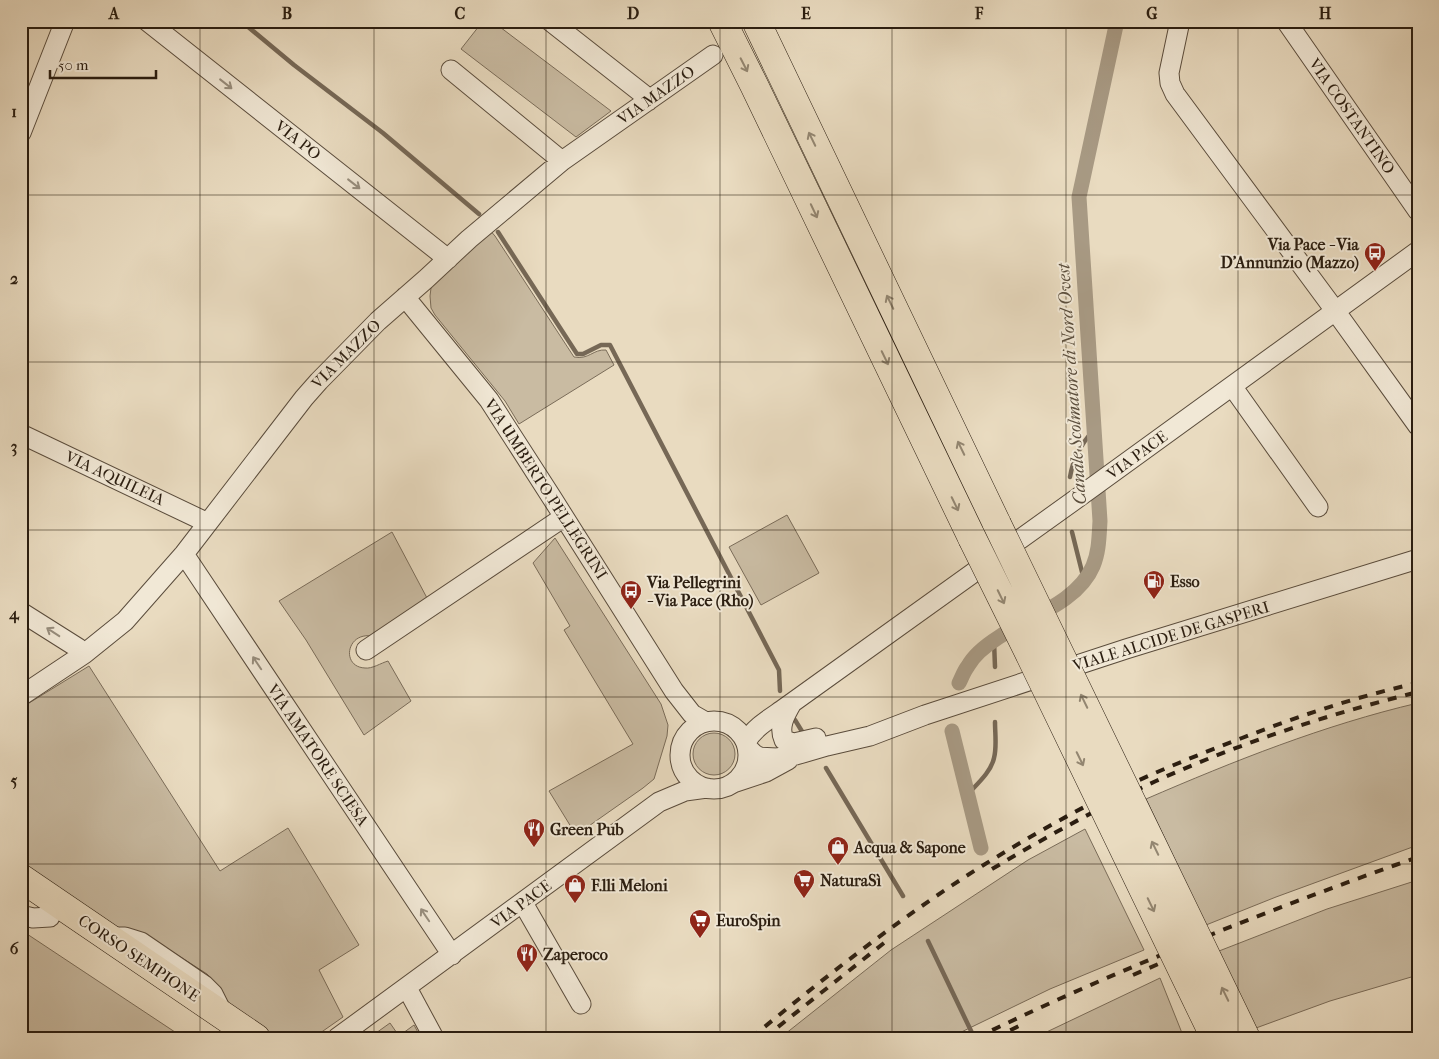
<svg xmlns="http://www.w3.org/2000/svg" width="1439" height="1059" font-family="'IM FELL French Canon',serif">
	<rect width="100%" height="100%" fill="#e9dbc0"/>
	<filter id="stains"><feTurbulence type="fractalNoise" baseFrequency=".004" numOctaves="4"/><feColorMatrix values="0 0 0 0 .2 0 0 0 0 .09 0 0 0 0 .02 0 0 0 .5 -.17"/></filter>
	<radialGradient id="worn" r=".72"><stop offset=".6" stop-color="#630" stop-opacity="0"/><stop offset="1" stop-color="#630" stop-opacity=".3"/></radialGradient>
	<path fill="#c9bba2" stroke="#7a6c59" d="M483 21H492L611 111 576 137 461 49Z
		M488 228 495 236 574 357C589 360 593 349 606 350L614 365 519 424 505 401 435 315 431 308 430 296 432 280Z
		M787 515 819 573 761 605 729 547Z
		M392 532 427 598 372 636C346 632 341 667 365 668 372 669 381 663 388 661L411 701 364 735 306 640 279 601Z
		M555 538 661 704 668 725 667 736 654 779 643 788 576 835 549 791 633 744 564 630 570 626 533 563Z
		M89 666 220 871 288 828 359 945 319 970 343 1017 313 1038H272L232 1010 221 991 215 982 207 974 154 940 106 924 21 869V708Z
		M1418 703V845L1276 897 1206 925 1146 799C1234 761 1324 725 1418 703Z
		M693 754a21 21 0 1 1 42 0a21 21 0 1 1-42 0Z
		M1085 829 1144 950 1050 989 949 1038H780L891 950 1028 860Z
		M1418 880V975L1330 1001 1256 1028 1219 951 1327 909Z
		M21 930 184 1038H21Z
		M1160 978 1184 1038H1034Z
		M390 1023 399 1036 414 1025 421 1038H369Z"/>
	<g fill="none" stroke-linecap="round" stroke-linejoin="round">
		<path stroke="#766856" stroke-width="4.5" d="M241 21 294 65 383 133 479 214
			M498 232 577 354H583L601 345H610L779 670 780 691
			M1070 477C1073 459 1081 444 1093 431
			M1072 532 1084 580
			M994 641 995 667
			M795 720 803 733
			M826 768 903 896
			M968 794C977 784 991 772 994 758 997 747 995 734 995 722
			M928 941 973 1035"/>
		<path stroke="#a89a84" stroke-width="15" d="M959 683C962 677 964 671 968 666 974 655 988 644 999 637 1029 617 1078 602 1093 566 1099 552 1099 537 1100 521L1079 197 1117 21
			M952 731 981 848"/>
		<g stroke="#5a4c3c" stroke-width="21">
			<path id="minor" d="M147 21 448 259
				M550 21 643 94 648 101
				M1180 21 1169 73 1170 83 1175 94 1331 305 1418 426
				M1286 21 1418 211
				M451 70 562 161
				M21 133 65 21
				M405 297 489 400 552 498 674 691 692 714 706 722
				M1232 386 1318 507
				M21 434 208 523
				M184 554 452 955
				M21 612 78 648 84 654
				M366 650 564 517
				M21 696 84 654 125 621 184 554 304 398 319 381 378 321 426 279 469 239 562 161 713 55
				M792 703C785 715 778 727 784 740L794 743 816 738
				M680 755a34 34 0 1 1 68 0a34 34 0 1 1-68 0Z
				M746 742C754 728 769 719 782 710L1072 502 1418 251
				M747 747 754 754 759 757 777 758 796 755 827 746 870 736 925 715 1126 649 1418 559
				M733 783 766 772 788 760
				M523 903 581 1004
				M21 915 33 918 50 917
				M113 937H125L141 942 204 985 213 994 222 1012
				M407 988 434 1038
				M337 1038 659 802 685 791 707 788"/>
		</g>
		<g stroke="#2a1d10" stroke-width="29">
			<path id="highway" d="M722 21 754 85 972 538
				M756 21 997 524
				M21 878 256 1038"/>
		</g>
		<use href="#minor" stroke="#f1e8d6" stroke-width="19"/>
		<use href="#highway" stroke="#e9dbc0" stroke-width="28"/>
		<path stroke="#2a1d10" stroke-width="4" stroke-dasharray="9 9" stroke-linecap="butt" d="M992 869C1046 837 1100 807 1156 781 1240 743 1329 714 1418 692
			M1133 975 1172 958
			M751 1038C825 977 901 917 982 866 1024 840 1067 815 1112 793 1154 772 1198 755 1242 738 1299 716 1358 696 1418 683
			M764 1038 889 939
			M976 1038C1120 968 1268 910 1418 857
			M994 1038 1021 1025"/>
		<g stroke="#2a1d10" stroke-width="29" stroke-linecap="butt">
			<path id="highway-bridge" d="M997 524 1246 1038
				M972 538 1027 649 1215 1038"/>
		</g>
		<use href="#highway-bridge" stroke="#e9dbc0" stroke-width="28"/>
	</g>
	<defs><path id="oneway-shaft" d="M-6 0H5M1.5-3L5.5 0L1.5 3" fill="none" stroke-width="1.6" stroke-linecap="round" stroke-linejoin="round" transform="scale(1.25)"/></defs>
	<g stroke="#938671">
		<use href="#oneway-shaft" transform="translate(744 65) rotate(63)"/>
		<use href="#oneway-shaft" transform="translate(812 139) rotate(-116)"/>
		<use href="#oneway-shaft" transform="translate(814 211) rotate(65)"/>
		<use href="#oneway-shaft" transform="translate(890 302) rotate(-116)"/>
		<use href="#oneway-shaft" transform="translate(885 358) rotate(64)"/>
		<use href="#oneway-shaft" transform="translate(961 448) rotate(-116)"/>
		<use href="#oneway-shaft" transform="translate(955 504) rotate(64)"/>
		<use href="#oneway-shaft" transform="translate(1001 597) rotate(64)"/>
		<use href="#oneway-shaft" transform="translate(1084 701) rotate(-116)"/>
		<use href="#oneway-shaft" transform="translate(1080 759) rotate(64)"/>
		<use href="#oneway-shaft" transform="translate(1155 848) rotate(-116)"/>
		<use href="#oneway-shaft" transform="translate(1151 905) rotate(64)"/>
		<use href="#oneway-shaft" transform="translate(1225 994) rotate(-116)"/>
	</g>
	<g stroke="#978d7d">
		<use href="#oneway-shaft" transform="translate(226 84) rotate(38)"/>
		<use href="#oneway-shaft" transform="translate(354 184) rotate(38)"/>
		<use href="#oneway-shaft" transform="translate(53 632) rotate(-147)"/>
		<use href="#oneway-shaft" transform="translate(257 663) rotate(-124)"/>
		<use href="#oneway-shaft" transform="translate(425 915) rotate(-124)"/>
	</g>
	<path fill="none" stroke="#2a1d10" stroke-width="1" stroke-opacity="0.55" d="M200 21V1038M374 21V1038M546 21V1038M720 21V1038M892 21V1038M1066 21V1038M1238 21V1038M21 195H1418M21 362H1418M21 530H1418M21 697H1418M21 864H1418"/>
	<defs>
		<g id="bus-pin" transform="scale(1.125)"><path d="M0 17L-7.5 6A9.5 9.5 0 1 1 7.5 6Z" fill="#8f2418" stroke="#f1e8d6"/><path d="M-5-6H5V4H4V6H2V4H-2V6H-4V4H-5ZM-3.5-4V0h7V-4ZM-3.5 1.2v1.5H-2V1.2ZM2 1.2v1.5H3.5V1.2Z" fill="#fff"/></g>
		<g id="fuel-pin" transform="scale(1.125)"><path d="M0 17L-7.5 6A9.5 9.5 0 1 1 7.5 6Z" fill="#8f2418" stroke="#f1e8d6"/><path d="M-5.5-6h7V0h2V4h1.3V-2.5L3-4.5l.8-.8L6-3V5H2.5V1h-1V6h-7ZM-4.2-4.7v3.2H.2V-4.7Z" fill="#fff"/></g>
		<g id="restaurant-pin" transform="scale(1.125)"><path d="M0 17L-7.5 6A9.5 9.5 0 1 1 7.5 6Z" fill="#8f2418" stroke="#f1e8d6"/><path d="M-5-6h1v4h1v-4h1v4h1v-4h1v5L-1.5 .5V6h-2V.5L-5-1ZM5-6V6H3V1.5H1.5Q1.5-4 5-6Z" fill="#fff"/></g>
		<g id="shop-pin" transform="scale(1.125)"><path d="M0 17L-7.5 6A9.5 9.5 0 1 1 7.5 6Z" fill="#8f2418" stroke="#f1e8d6"/><path d="M-5-2.5h2.3a2.7 3.5 0 0 1 5.4 0H5L5.5 6h-11ZM-1.5-2.5h3a1.5 2.3 0 0 0-3 0Z" fill="#fff"/></g>
		<g id="supermarket-pin" transform="scale(1.125)"><path d="M0 17L-7.5 6A9.5 9.5 0 1 1 7.5 6Z" fill="#8f2418" stroke="#f1e8d6"/><path d="M-6-5.5h2.5l.6 2H6L4.5 2H-2.5L-4.4-4H-6ZM-1.5 3.2a1.3 1.3 0 1 0 .1 0ZM3 3.2a1.3 1.3 0 1 0 .1 0Z" fill="#fff"/></g>
	</defs>
	<g fill-rule="evenodd">
		<use href="#bus-pin" x="1375" y="253"/>
		<use href="#fuel-pin" x="1154" y="581"/>
		<use href="#bus-pin" x="631" y="591"/>
		<use href="#restaurant-pin" x="534" y="829"/>
		<use href="#shop-pin" x="838" y="847"/>
		<use href="#supermarket-pin" x="804" y="880"/>
		<use href="#shop-pin" x="575" y="885"/>
		<use href="#supermarket-pin" x="700" y="920"/>
		<use href="#restaurant-pin" x="527" y="954"/>
	</g>
	<g text-anchor="middle" dominant-baseline="central" stroke-width="4" stroke-linejoin="round" paint-order="stroke">
		<g font-size="16" fill="#2a1d10" stroke="#f1e8d6">
			<text transform="translate(656 95) rotate(-35)">VIA MAZZO</text>
			<text transform="translate(1352 116) rotate(55)">VIA COSTANTINO</text>
			<text transform="translate(298 140) rotate(38)">VIA PO</text>
			<text transform="translate(346 354) rotate(-45)">VIA MAZZO</text>
			<text transform="translate(1137 455) rotate(-36)">VIA PACE</text>
			<text transform="translate(115 478) rotate(25)">VIA AQUILEIA</text>
			<text transform="translate(546 489) rotate(57)">VIA UMBERTO PELLEGRINI</text>
			<text transform="translate(1171 636) rotate(-17)">VIALE ALCIDE DE GASPERI</text>
			<text transform="translate(318 755) rotate(56)">VIA AMATORE SCIESA</text>
			<text transform="translate(521 904) rotate(-36)">VIA PACE</text>
			<text transform="translate(139 958) rotate(34)">CORSO SEMPIONE</text>
		</g>
		<g font-size="16" font-weight="bold" fill="#2a1d10" stroke="#f1e8d6" text-anchor="start">
			<text x="1359" y="244" text-anchor="end">Via Pace - Via<tspan x="1359" dy="18">D'Annunzio (Mazzo)</tspan></text>
			<text x="1170" y="581">Esso</text>
			<text x="647" y="582">Via Pellegrini<tspan x="647" dy="18">- Via Pace (Rho)</tspan></text>
			<text x="550" y="829">Green Pub</text>
			<text x="854" y="847">Acqua &amp; Sapone</text>
			<text x="820" y="880">NaturaSì</text>
			<text x="591" y="885">F.lli Meloni</text>
			<text x="716" y="920">EuroSpin</text>
			<text x="543" y="954">Zaperoco</text>
		</g>
		<g font-size="18" font-style="italic" fill="#5c4f3e" stroke="#f1e8d6">
			<text transform="translate(1072 384) rotate(-94)">Canale Scolmatore di Nord Ovest</text>
		</g>
	</g>
	<rect width="1439" height="1059" fill="none" stroke="#e9dbc0" stroke-width="55"/>
	<path d="M50 70v8h106v-8" fill="none" stroke="#2a1d10" stroke-width="2.5"/>
	<text x="58" y="70" font-size="15" fill="#2a1d10" stroke="#f1e8d6" stroke-width="4" paint-order="stroke">50 m</text>
	<rect x="28" y="28" width="1384" height="1004" fill="none" stroke="#2a1d10" stroke-width="2"/>
	<g font-size="16" text-anchor="middle" font-weight="bold" fill="#2a1d10">
		<text x="114" y="19">A</text>
		<text x="287" y="19">B</text>
		<text x="460" y="19">C</text>
		<text x="633" y="19">D</text>
		<text x="806" y="19">E</text>
		<text x="979" y="19">F</text>
		<text x="1152" y="19">G</text>
		<text x="1325" y="19">H</text>
		<text x="14" y="117">1</text>
		<text x="14" y="284">2</text>
		<text x="14" y="452">3</text>
		<text x="14" y="619">4</text>
		<text x="14" y="786">5</text>
		<text x="14" y="954">6</text>
	</g>
	<rect width="100%" height="100%" filter="url(#stains)"/>
	<rect width="100%" height="100%" fill="url(#worn)"/>
</svg>
